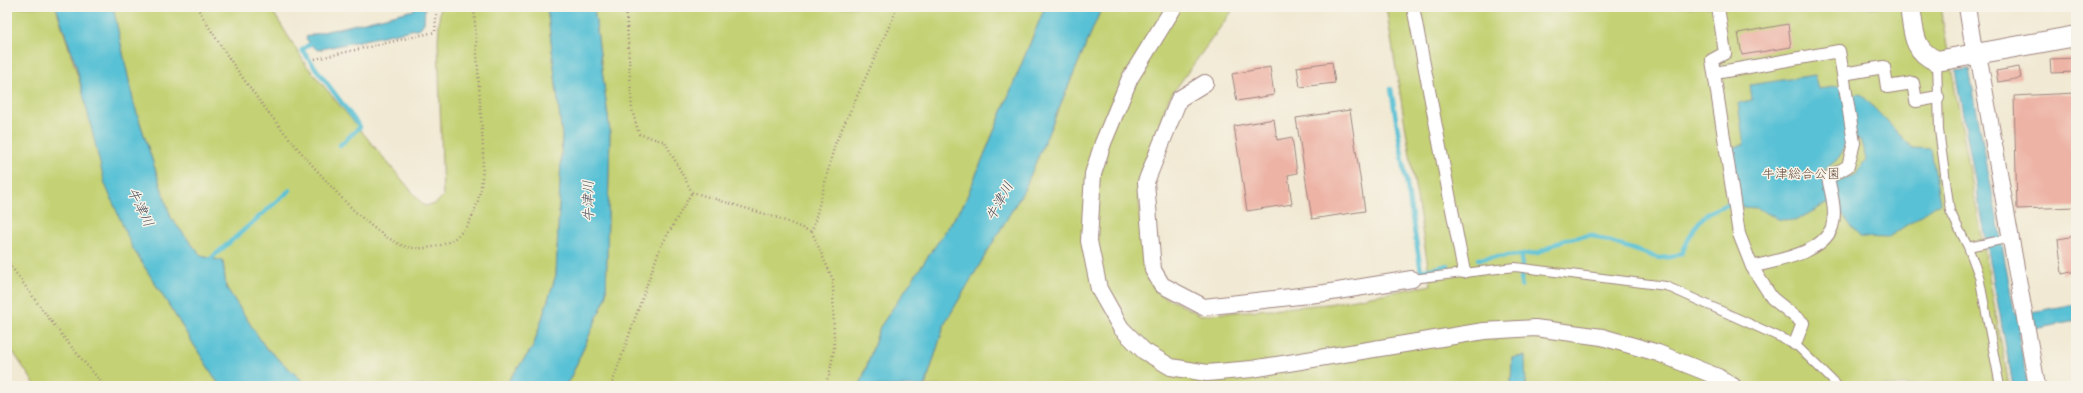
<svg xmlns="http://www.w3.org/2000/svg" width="2083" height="393" font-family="Delius,'Klee One',sans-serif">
	<rect width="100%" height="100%" fill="#f7f3e8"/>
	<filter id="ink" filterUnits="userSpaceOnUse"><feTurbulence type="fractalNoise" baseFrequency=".025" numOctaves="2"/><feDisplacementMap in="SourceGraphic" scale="8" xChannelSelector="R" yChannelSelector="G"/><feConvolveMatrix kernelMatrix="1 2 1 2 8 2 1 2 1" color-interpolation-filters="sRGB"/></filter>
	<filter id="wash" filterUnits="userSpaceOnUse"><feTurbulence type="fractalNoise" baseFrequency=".012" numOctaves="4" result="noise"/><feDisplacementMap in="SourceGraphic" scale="16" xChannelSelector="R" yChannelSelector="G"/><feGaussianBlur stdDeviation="0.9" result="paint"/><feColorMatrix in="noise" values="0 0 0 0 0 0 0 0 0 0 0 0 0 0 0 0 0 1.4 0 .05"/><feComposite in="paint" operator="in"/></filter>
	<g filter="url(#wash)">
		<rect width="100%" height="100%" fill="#f1e9d3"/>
		<path fill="#c4d274" stroke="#877850" d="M7 7H56L132 247 220 386H36L7 343Z
			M113 7H270L306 65 424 206 435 204 443 196 438 42 440 7H547L562 136 556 275 533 347 506 384 501 386H308L265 347 226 287 223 261 201 256 171 218 134 104Z
			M594 7H1045L964 204 880 327 860 386H564L570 379 606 297 610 132Z
			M1102 7H1235L1169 98 1137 182 1147 276 1157 293 1201 315 1328 304 1431 285 1386 7H1940L2009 386H1526L1524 356 1512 358 1511 386H925L945 323 1024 190Z"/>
		<path fill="#58c1d5" stroke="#517080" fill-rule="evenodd" d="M56 7H113L134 104 171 218 201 256 223 261 226 287 265 347 308 386H220L132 247 105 184 76 65Z
			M415 7H425L424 23 420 28 317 50 306 39 307 36 414 10Z
			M547 7H594L610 132 606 297 570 379 564 386H501L506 384 533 347 556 275 562 136Z
			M1045 7H1102L1024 190 945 323 925 386H860L880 327 964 204Z
			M1969 69 2015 315 2076 304V321L2018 332 2028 386H2013L1955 71Z
			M1815 75 1819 89 1841 86 1843 96 1861 94 1912 148 1931 149 1940 203 1887 238 1860 237 1844 217 1836 204H1826L1795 221 1778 219 1757 208 1742 207 1730 148 1744 145 1738 103 1752 100 1750 85ZM1860 139 1866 159 1855 176 1833 183 1823 180 1824 169C1837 162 1841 156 1846 143Z
			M1525 356 1526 386H1511L1512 358Z"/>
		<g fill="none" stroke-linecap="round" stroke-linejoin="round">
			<path stroke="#58c1d5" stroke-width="4.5" d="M315 40 302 50 360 127 340 145
				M1391 89 1421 271 1448 265
				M1478 259 1538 253 1563 240 1590 235 1659 258 1671 257 1682 253C1699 216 1705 208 1746 201
				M208 261 290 190
				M1521 286 1522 256"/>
		</g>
		<g id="blocks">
			<path fill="#edb3a5" d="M1788 24 1791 47 1742 55 1738 33Z
				M2076 58V72L2051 73 2050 59Z
				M1332 62 1335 83 1300 87 1297 67Z
				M1270 67 1274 95 1237 101 1232 74Z
				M2019 67 2021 78 1998 82 1996 71Z
				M2076 93V207L2017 209 2014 96Z
				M1350 110 1365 211 1312 219 1296 118Z
				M1274 119 1277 140 1292 137 1297 173 1288 175 1292 204 1247 211 1234 126Z
				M2076 236V271L2062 274 2058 239Z"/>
		</g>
	</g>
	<g filter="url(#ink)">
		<use href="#blocks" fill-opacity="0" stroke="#9e847f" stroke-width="1"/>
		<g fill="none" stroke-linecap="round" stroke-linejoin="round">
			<g stroke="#9e847f" stroke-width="10">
				<path id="service" d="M1937 61 1939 130 1950 211 1968 247 1979 276 2000 386
					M1968 247 2011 238
					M1412 279 1515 267 1666 286 1795 344 1838 386"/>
			</g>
			<g stroke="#9e847f" stroke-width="14">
				<path id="pedestrian" d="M1413 7 1464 272
					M1718 7 1725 53 1712 60 1739 234 1752 267 1772 298 1803 323 1795 344
					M1715 73 1839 51 1843 74 1884 67 1887 87 1913 83 1916 101 1938 97
					M1752 267C1777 260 1822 254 1832 227 1837 212 1831 192 1828 178L1848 166 1854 143 1843 74"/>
			</g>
			<g stroke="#9e847f" stroke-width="18">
				<path id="minor" d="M1174 7 1130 78 1103 143 1093 174 1089 241 1099 289 1121 328 1144 351 1171 367 1207 373 1252 369 1484 331 1535 328 1602 337 1658 353 1718 377 1733 386
					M1967 7 1973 44 1978 54 2037 386
					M1205 83 1179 99 1146 182 1153 270 1162 285 1204 307 1325 293 1412 279"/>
			</g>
			<g stroke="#9e847f" stroke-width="22">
				<path id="tertiary" d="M1910 7C1914 31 1912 51 1937 61L2076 36"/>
			</g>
			<path stroke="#9e847f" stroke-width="2.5" stroke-dasharray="1 3" stroke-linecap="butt" d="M197 7C232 67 274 123 321 175 343 200 368 228 399 244 410 250 429 249 441 245 457 240 468 228 474 212 488 177 482 138 480 102 478 70 476 39 474 7
				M626 7 632 110 639 134 665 142 692 192 778 218 812 232
				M315 59 435 32 437 7
				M7 260C37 304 69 346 105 386
				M611 386 660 248 692 192
				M823 386 829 376 834 349 833 280 812 232 835 144 898 7"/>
			<use href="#service" stroke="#fff" stroke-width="8"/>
			<use href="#pedestrian" stroke="#fff" stroke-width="12"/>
			<use href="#minor" stroke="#fff" stroke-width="16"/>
			<use href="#tertiary" stroke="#fff" stroke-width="20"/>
		</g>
	</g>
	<g text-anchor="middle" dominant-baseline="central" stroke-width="3" stroke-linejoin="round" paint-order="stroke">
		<g font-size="13" fill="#684c3d" stroke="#f7f3e8">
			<text x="1801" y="173">牛津総合公園</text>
		</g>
		<g font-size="14" font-style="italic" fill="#4e505e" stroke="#f7f3e8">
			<text transform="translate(588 201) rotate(-91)">牛津川</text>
			<text transform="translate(999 201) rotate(-61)">牛津川</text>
			<text transform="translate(141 207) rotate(64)">牛津川</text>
		</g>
	</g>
	<rect width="2083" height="393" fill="none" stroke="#f7f3e8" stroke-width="24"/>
</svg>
